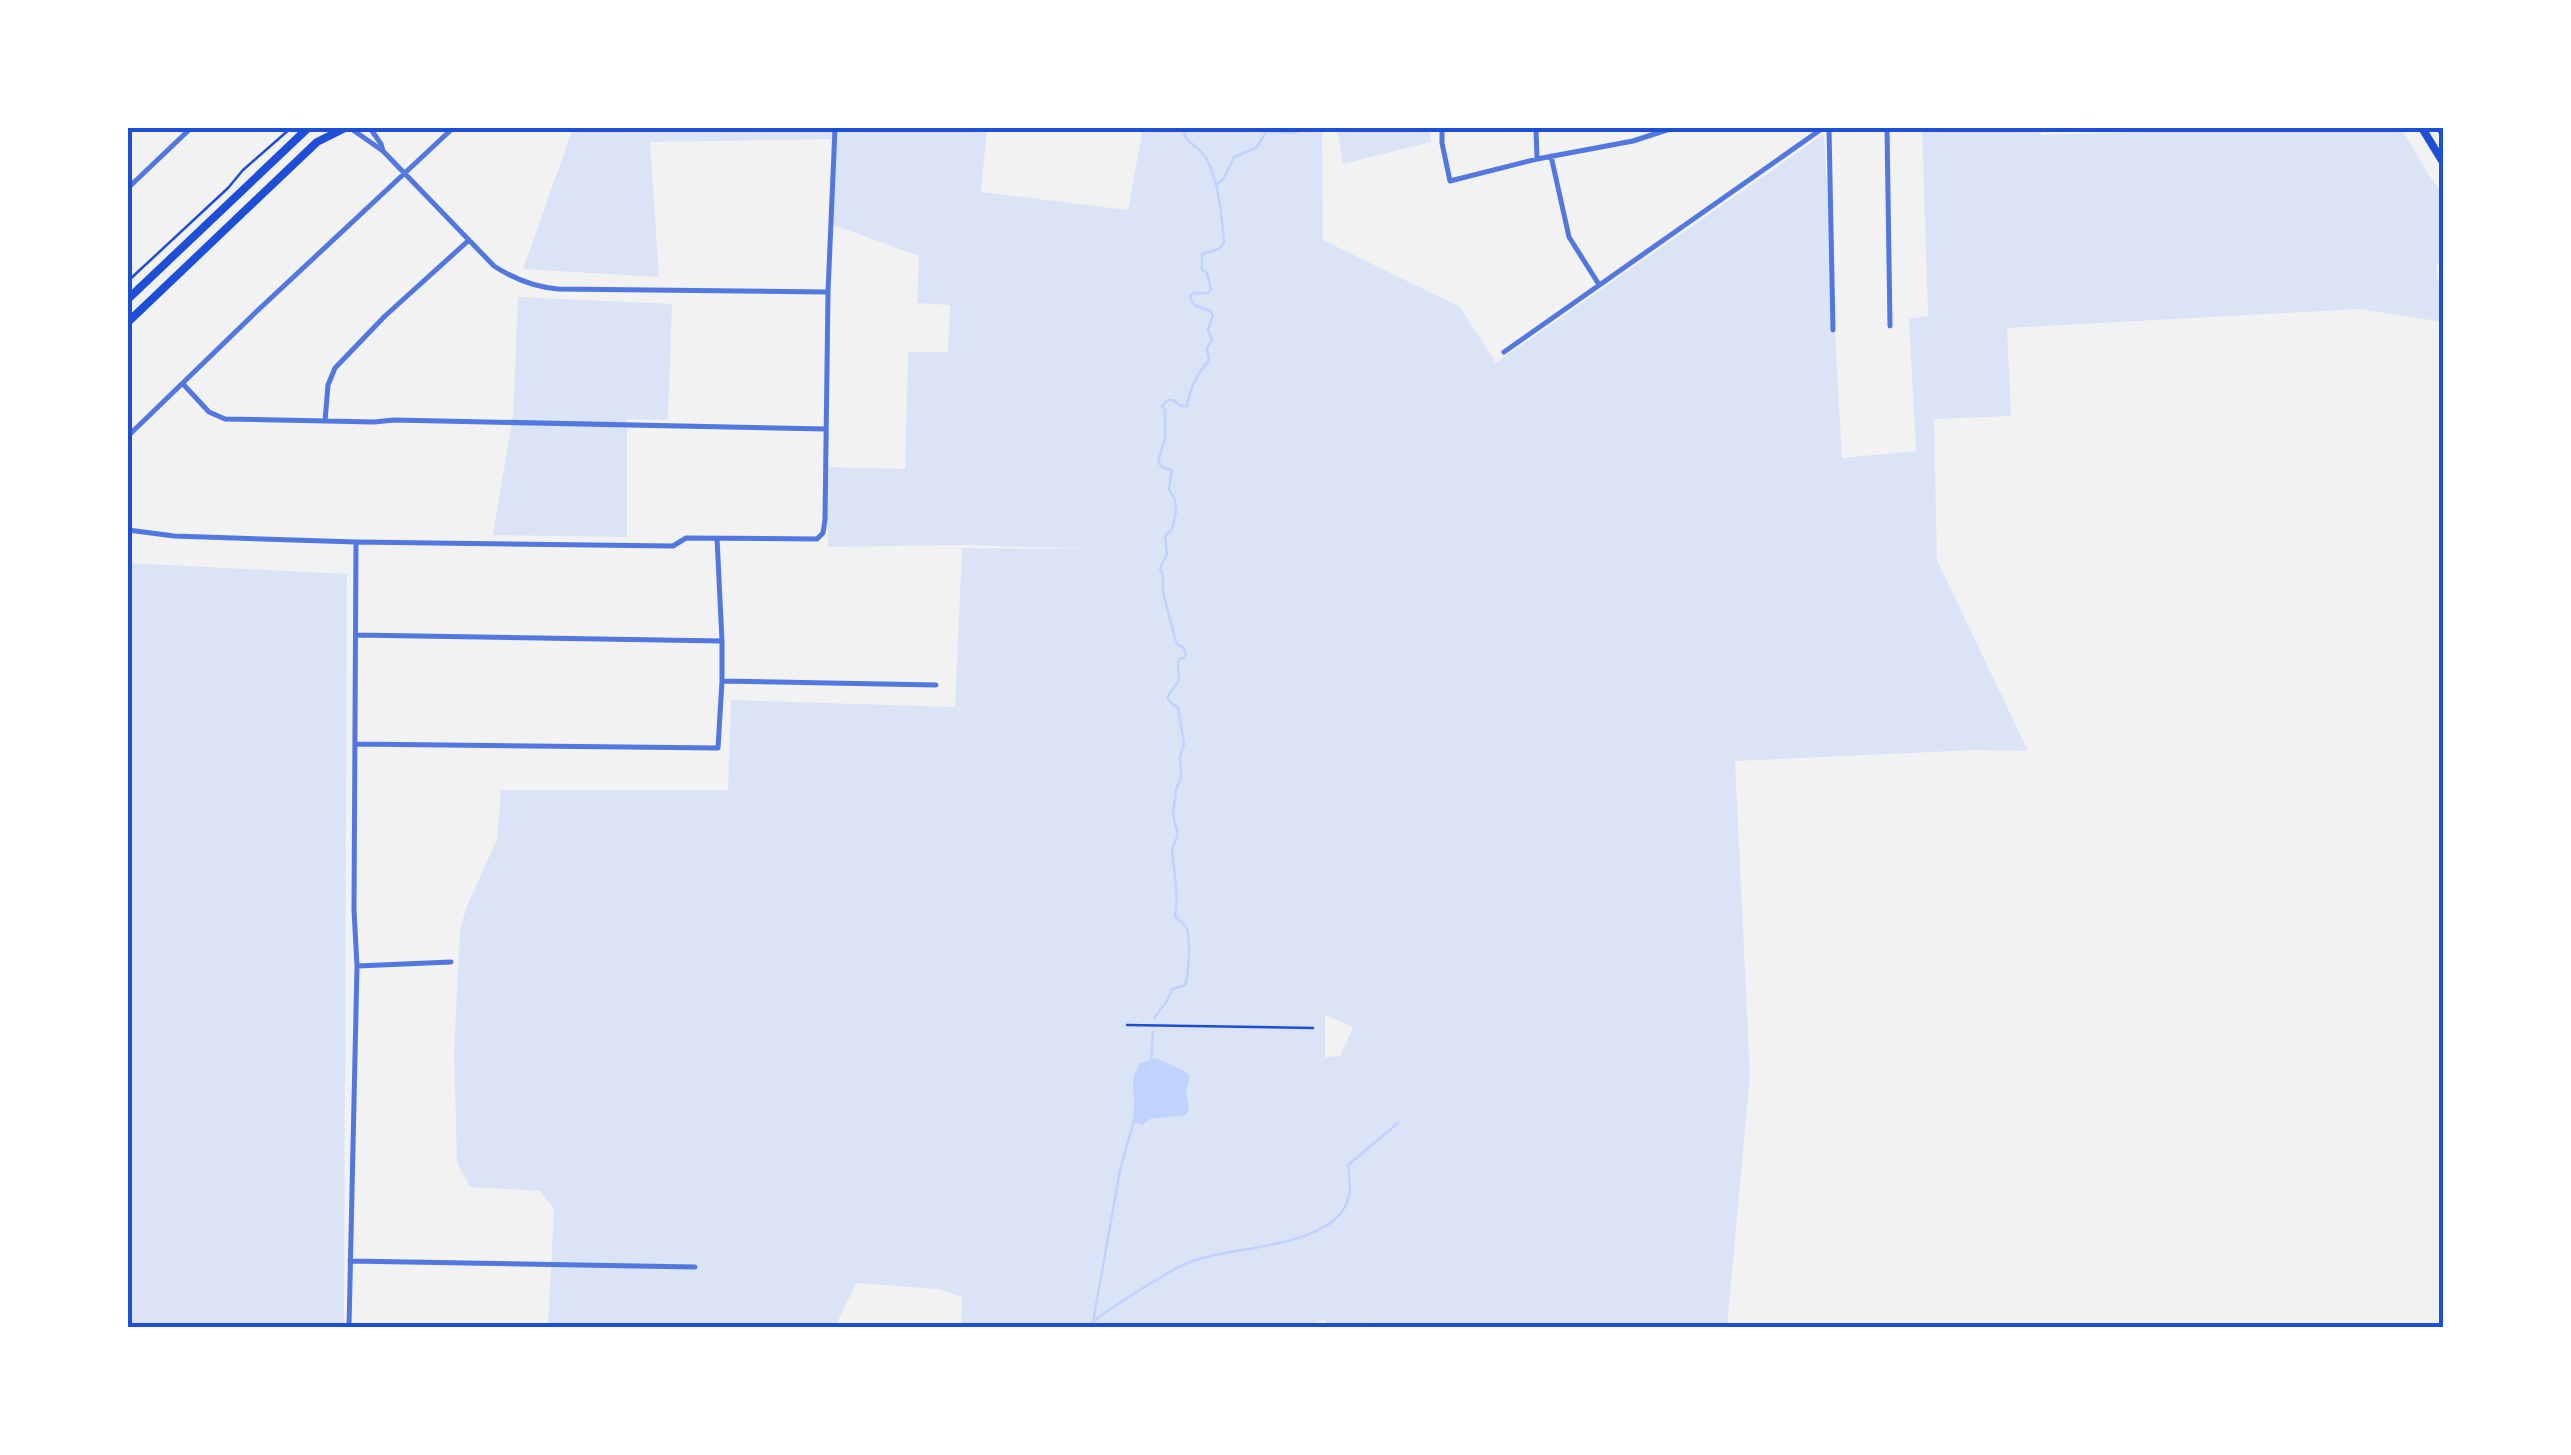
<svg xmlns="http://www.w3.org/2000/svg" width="2571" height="1455" font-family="Signika,sans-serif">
	<rect width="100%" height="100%" fill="#f2f2f2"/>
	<path fill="#dbe4f7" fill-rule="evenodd" d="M573 128H987L981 192 1128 210 1143 128H1322L1323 240 1460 307 1496 363 1824 134 1842 458 1916 451 1909 319 1928 316 1922 128H2040L2041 135 2257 128H2401L2432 180 2443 194V259L2436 266 2440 295H2443V322L2359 309 2007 328 2011 416 1934 419 1937 560 2028 751 1976 750 1735 761 1750 1075 1727 1327 1384 1328 1375 1322 1331 1328 1324 1320 1300 1328 961 1327 962 1297 938 1289 856 1283 835 1327H548L554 1209 540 1191 470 1187 457 1163 454 1053 460 929 467 906 497 839 501 790H728L731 700 955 707 962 548 1097 549 958 545 828 547 826 467 905 469 908 352H948L950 305 917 303 919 256 831 224 833 139 650 142 659 277 523 269ZM1325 1015 1353 1027 1340 1056 1325 1057Z
		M1337 128H1429L1431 142 1343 164Z
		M518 297 672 304 668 420 627 419V537L493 535 513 416Z
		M128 563 347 574 344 1327H128Z"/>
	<path fill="#bfd3fe" d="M1156 1058 1186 1072 1190 1077 1186 1091 1189 1108 1186 1115 1150 1119 1142 1125 1133 1122C1132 1117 1134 1111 1134 1105 1135 1084 1128 1085 1140 1063Z"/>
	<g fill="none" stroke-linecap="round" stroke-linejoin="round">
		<path stroke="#bfd3fe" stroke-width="2.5" d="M1215 186 1224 178 1234 157 1256 148 1267 131 1295 133 1304 128
			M1154 1018 1167 1001 1172 989 1185 985C1189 975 1191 936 1186 927 1183 923 1178 919 1175 916L1177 898 1172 849 1178 835 1173 815 1176 790 1181 777 1180 757 1184 744 1178 708 1168 700V696L1179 680 1178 662 1180 658H1185L1186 653 1183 647 1178 645 1175 638 1163 593V576L1160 568 1167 554 1165 536 1172 529 1176 511 1175 500 1169 489 1172 470 1162 467 1158 462 1165 438V410L1162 406 1168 400H1173L1181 406H1187C1190 389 1197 373 1209 361L1207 348 1212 340 1208 330 1213 315 1211 311 1194 305 1190 296 1193 293H1208L1211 289 1207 273 1202 270V254L1219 249 1224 243C1221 215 1220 183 1206 158 1198 144 1185 145 1183 128
			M1151 1060 1153 1032
			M1093 1322C1112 1306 1131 1296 1151 1283 1162 1277 1173 1269 1185 1264 1226 1245 1338 1250 1349 1196 1351 1186 1349 1174 1348 1165L1398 1123
			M1089 1328 1093 1322 1120 1170 1134 1120"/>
		<path stroke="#1d4ed8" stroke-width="2.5" d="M128 281 228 188 243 170 291 128
			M1127 1025 1313 1028"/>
		<path stroke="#5277de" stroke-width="5" d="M350 128 383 151 494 266C514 279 534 287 558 289L828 292
			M370 128 381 144 383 151
			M1442 128V143L1450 181 1537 159 1633 141 1673 128
			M1536 128 1537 159
			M1829 128 1833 330
			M1887 128 1890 326
			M1551 156 1569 237 1598 283
			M128 188 191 128
			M1504 352 1823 128
			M183 384 209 412 225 419 374 422 394 420 826 429
			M325 421 328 385 335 368 385 316 469 240
			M128 436 256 312 453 128
			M128 530 174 536 356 542 673 546 686 538 817 539 823 533 825 520 828 292 835 128
			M717 538 722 641V681L936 685
			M356 635 722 641
			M355 744 718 748 722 681
			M357 966 451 962
			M350 1261 695 1267
			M349 1327 357 966 354 910 356 542"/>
		<path stroke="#1d4ed8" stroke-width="8" d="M2422 128 2444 164
			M2440 128 2444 134
			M128 299 308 128
			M128 322 317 142 343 129"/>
	</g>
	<rect width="2571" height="1455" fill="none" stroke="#ffffff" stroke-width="260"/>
	<rect x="130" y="130" width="2311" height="1195" fill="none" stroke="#1d4ed8" stroke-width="4"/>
</svg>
